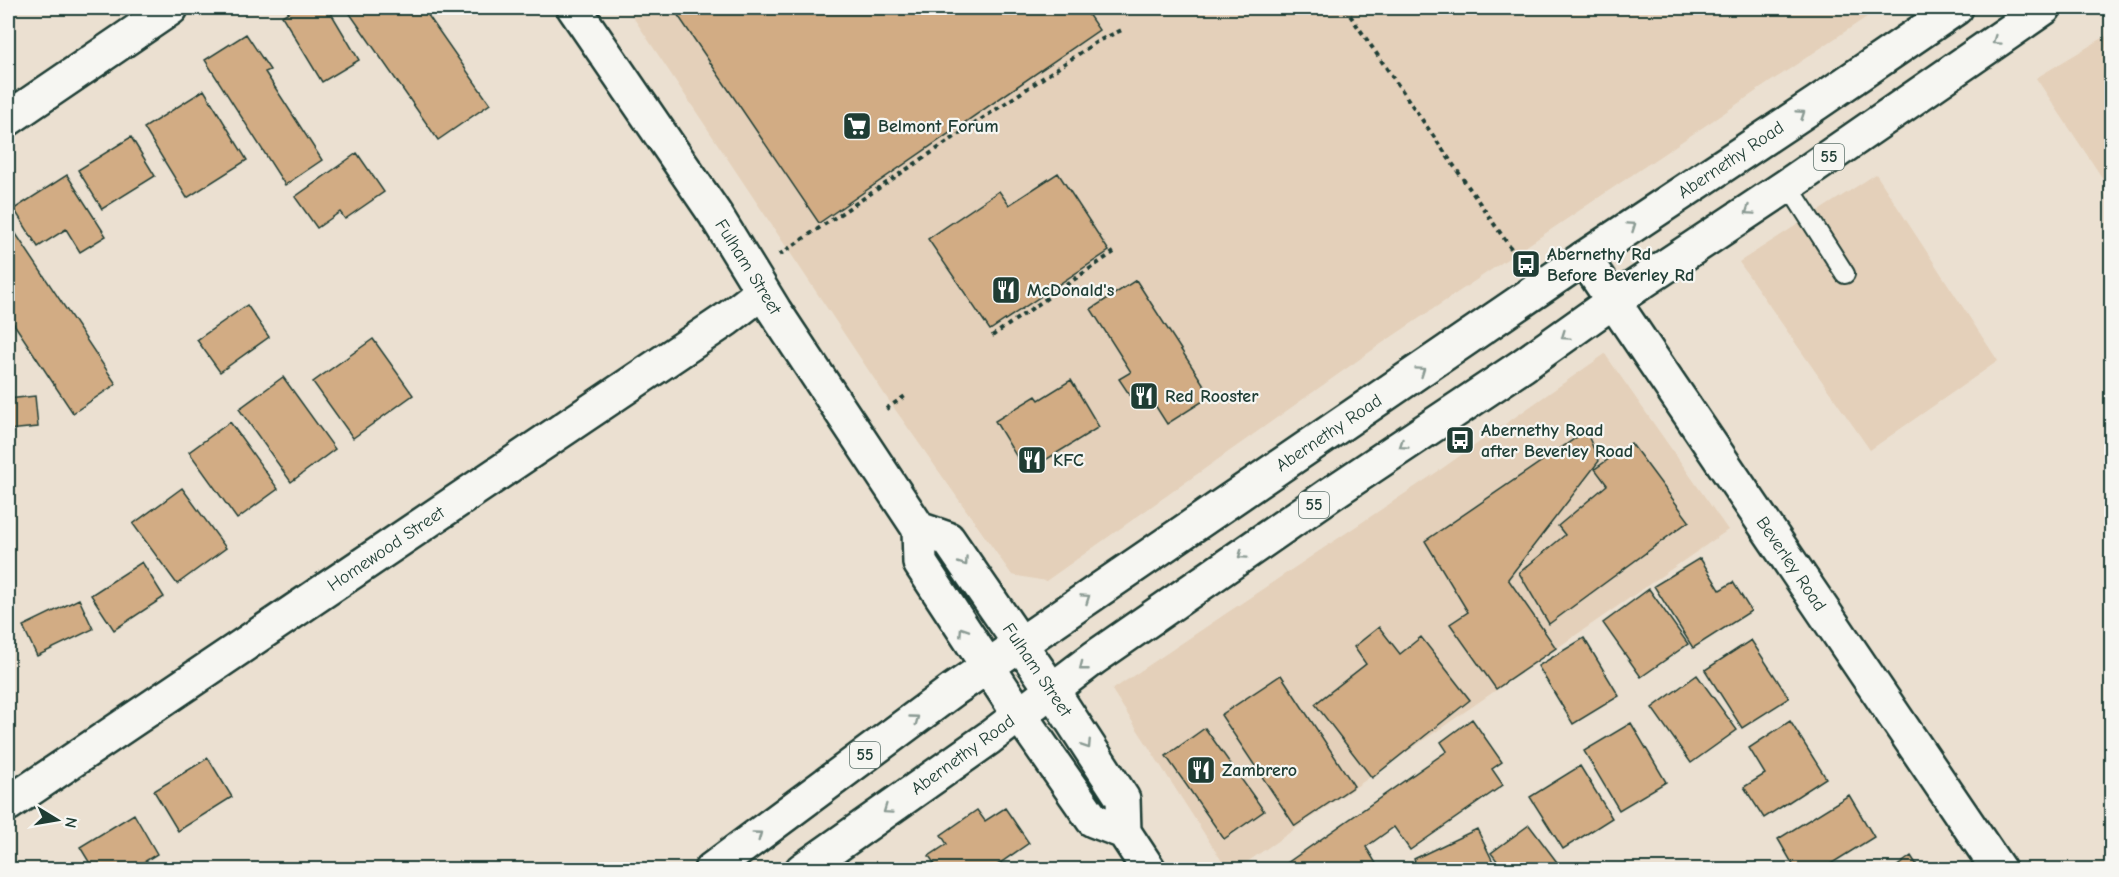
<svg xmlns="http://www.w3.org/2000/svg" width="2119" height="877" font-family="'Comic Neue',sans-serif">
	<rect width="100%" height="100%" fill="#ebe0d1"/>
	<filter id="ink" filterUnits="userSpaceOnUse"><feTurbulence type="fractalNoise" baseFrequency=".0167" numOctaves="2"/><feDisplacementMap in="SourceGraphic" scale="12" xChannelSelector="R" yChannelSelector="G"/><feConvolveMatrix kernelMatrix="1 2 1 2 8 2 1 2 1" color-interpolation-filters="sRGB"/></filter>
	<g filter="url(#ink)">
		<path fill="#e4d0ba" d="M627 8H1880L1381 344 1046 581 1012 575 887 398Z
			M2111 33V191L2036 78Z
			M1876 174 1998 361 1870 450 1739 262Z
			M1605 354 1728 530 1237 869H1227L1112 690 1437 472Z"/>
		<path fill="#d2ac84" stroke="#1f3d34" stroke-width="1.5" d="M295 8H328L359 60 322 82 282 16Z
			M346 8H423L490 104 438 140Z
			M673 8H1084L1099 30 819 223Z
			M246 34 270 70 265 72 322 160 285 185 205 60Z
			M204 90 247 160 187 198 144 128Z
			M131 137 155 176 102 209 78 170Z
			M357 153 384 192 345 219 340 212 317 228 295 197Z
			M1058 173 1109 251 990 330 928 239 999 191 1009 205Z
			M67 175 106 236 80 252 66 229 38 247 14 209Z
			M8 222 116 384 73 413 8 315Z
			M1136 280 1211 396 1167 424 1148 394 1135 403 1119 379 1131 372 1091 309Z
			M247 305 269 337 220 372 197 340Z
			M373 339 413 395 353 438 313 382Z
			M283 377 335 449 291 482 239 409Z
			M1071 380 1099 427 1026 472 995 421 1036 396 1039 400Z
			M35 396 38 427 8 430V399Z
			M230 422 278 489 237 519 189 452Z
			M1586 431 1599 461 1508 579 1556 648 1496 689 1450 624 1468 612 1425 541Z
			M1631 443 1689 521 1549 624 1519 573 1565 535 1558 526 1607 485 1595 469Z
			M182 488 226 548 177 584 133 524Z
			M1700 558 1720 590 1733 582 1751 611 1693 648 1654 586Z
			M142 562 164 597 114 630 91 595Z
			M1649 589 1688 644 1641 677 1603 623Z
			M79 599 93 629 37 656 23 626Z
			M1379 627 1400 654 1421 637 1470 700 1372 778 1315 704 1366 664 1354 647Z
			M1584 638 1619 696 1573 724 1538 666Z
			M1751 640 1789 698 1742 728 1705 670Z
			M1281 675 1354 786 1295 826 1221 715Z
			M1697 675 1737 730 1691 763 1652 708Z
			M1472 719 1502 762 1492 769 1503 785 1410 850 1394 827 1366 847 1380 870H1277L1447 751 1441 742Z
			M1790 721 1826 778 1764 818 1744 787 1765 774 1749 748Z
			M1631 723 1666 782 1619 810 1584 751Z
			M1205 728 1264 811 1224 839 1166 756Z
			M208 758 232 797 178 831 154 791Z
			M1580 766 1612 818 1563 849 1530 797Z
			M1849 795 1874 837 1821 870H1796L1778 839Z
			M1005 808 1029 843 990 870H939L929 856 947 844 941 835 977 810 985 821Z
			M134 814 157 854 131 870H94L80 847Z
			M1529 825 1563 870H1504L1491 853Z
			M1477 829 1497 870H1418L1414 859Z
			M1911 856 1920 870H1892Z"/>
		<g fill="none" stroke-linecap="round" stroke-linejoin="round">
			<g stroke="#1f3d34" stroke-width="22">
				<path id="lane" d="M1788 185 1845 274"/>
			</g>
			<g stroke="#1f3d34" stroke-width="38">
				<path id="street" d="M574 8 715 214 774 310 919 529 920 563 1019 714 1093 820 1124 832
					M8 119 171 8
					M1584 258 1999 870
					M919 529 948 539 1052 690 1123 799 1124 832 1149 870
					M8 804 727 319 762 292"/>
			</g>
			<g stroke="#1f3d34" stroke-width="38">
				<path id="primary" d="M711 870 953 690 1584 258 1817 103 1956 8
					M802 870 989 738 1094 658 1332 493 1522 366 1612 302 1788 185 2044 8"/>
			</g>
			<path stroke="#1f3d34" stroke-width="4" stroke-dasharray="4.5 4.5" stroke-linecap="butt" d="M1345 8 1521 263
				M779 255 1098 41 1124 29
				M992 336 1114 252
				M886 409 908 394"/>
			<use href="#lane" stroke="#f6f6f2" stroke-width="18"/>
			<use href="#street" stroke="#f6f6f2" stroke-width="33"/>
			<use href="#primary" stroke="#f6f6f2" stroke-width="33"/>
		</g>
		<defs><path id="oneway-chevron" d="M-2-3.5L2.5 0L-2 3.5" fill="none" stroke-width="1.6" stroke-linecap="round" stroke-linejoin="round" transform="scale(1.5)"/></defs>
		<g stroke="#8a9a93">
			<use href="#oneway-chevron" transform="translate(1996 41) rotate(145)"/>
			<use href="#oneway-chevron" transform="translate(1801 114) rotate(-34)"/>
			<use href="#oneway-chevron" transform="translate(1749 211) rotate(146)"/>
			<use href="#oneway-chevron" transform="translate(1632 226) rotate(-34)"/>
			<use href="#oneway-chevron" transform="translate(1565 336) rotate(145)"/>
			<use href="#oneway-chevron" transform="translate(1421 371) rotate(-35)"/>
			<use href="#oneway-chevron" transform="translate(1403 445) rotate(146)"/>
			<use href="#oneway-chevron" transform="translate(1242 555) rotate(145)"/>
			<use href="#oneway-chevron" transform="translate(964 562) rotate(55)"/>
			<use href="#oneway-chevron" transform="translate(1086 598) rotate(-34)"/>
			<use href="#oneway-chevron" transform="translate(963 631) rotate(-123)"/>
			<use href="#oneway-chevron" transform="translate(1083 667) rotate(142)"/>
			<use href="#oneway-chevron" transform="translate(915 719) rotate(-36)"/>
			<use href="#oneway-chevron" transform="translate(1087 745) rotate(57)"/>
			<use href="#oneway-chevron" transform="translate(887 810) rotate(145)"/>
			<use href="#oneway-chevron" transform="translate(758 835) rotate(-36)"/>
		</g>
	</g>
	<defs>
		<g id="supermarket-square" transform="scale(1.5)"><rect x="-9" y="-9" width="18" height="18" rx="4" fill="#1f3d34" stroke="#f6f6f2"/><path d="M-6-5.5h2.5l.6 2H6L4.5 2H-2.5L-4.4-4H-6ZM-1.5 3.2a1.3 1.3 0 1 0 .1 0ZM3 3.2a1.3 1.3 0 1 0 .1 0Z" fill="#fff"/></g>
		<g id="bus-square" transform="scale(1.5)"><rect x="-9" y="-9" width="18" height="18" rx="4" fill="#1f3d34" stroke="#f6f6f2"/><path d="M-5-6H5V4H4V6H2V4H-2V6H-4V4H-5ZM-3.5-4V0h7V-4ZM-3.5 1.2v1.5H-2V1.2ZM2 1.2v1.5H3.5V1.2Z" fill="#fff"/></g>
		<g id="restaurant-square" transform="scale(1.5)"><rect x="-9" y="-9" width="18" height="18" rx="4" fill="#1f3d34" stroke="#f6f6f2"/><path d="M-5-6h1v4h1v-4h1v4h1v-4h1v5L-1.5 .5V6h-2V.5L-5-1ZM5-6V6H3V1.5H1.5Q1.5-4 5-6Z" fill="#fff"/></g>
	</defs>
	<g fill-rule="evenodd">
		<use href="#supermarket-square" x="857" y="126"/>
		<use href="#bus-square" x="1526" y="264"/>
		<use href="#restaurant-square" x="1006" y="290"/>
		<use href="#restaurant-square" x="1144" y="396"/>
		<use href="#bus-square" x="1460" y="440"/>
		<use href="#restaurant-square" x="1032" y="460"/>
		<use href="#restaurant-square" x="1201" y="770"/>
	</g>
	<g text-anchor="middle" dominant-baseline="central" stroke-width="4.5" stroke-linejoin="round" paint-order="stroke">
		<g fill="#f6f6f2" stroke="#60746d" stroke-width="1.5">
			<rect x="1814" y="144" width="30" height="26" rx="4.5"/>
			<rect x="1299" y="492" width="30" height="26" rx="4.5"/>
			<rect x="850" y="742" width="30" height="26" rx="4.5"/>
		</g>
		<g font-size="16" font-weight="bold" fill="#1f3d34">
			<text x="1829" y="157">55</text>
			<text x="1314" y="505">55</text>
			<text x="865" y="755">55</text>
		</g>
		<g font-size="18" font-weight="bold" fill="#1f3d34" stroke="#f6f6f2" text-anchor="start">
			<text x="878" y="126">Belmont Forum</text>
			<text x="1547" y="254">Abernethy Rd<tspan x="1547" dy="21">Before Beverley Rd</tspan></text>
			<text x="1027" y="290">McDonald's</text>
			<text x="1165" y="396">Red Rooster</text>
			<text x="1481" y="430">Abernethy Road<tspan x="1481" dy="21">after Beverley Road</tspan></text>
			<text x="1053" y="460">KFC</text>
			<text x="1222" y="770">Zambrero</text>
		</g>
		<g font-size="18" fill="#1f3d34" stroke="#f6f6f2">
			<text transform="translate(1731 160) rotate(-34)">Abernethy Road</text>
			<text transform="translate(748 267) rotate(58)">Fulham Street</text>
			<text transform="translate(1329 433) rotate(-34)">Abernethy Road</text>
			<text transform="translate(386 549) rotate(-34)">Homewood Street</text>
			<text transform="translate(1791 564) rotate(56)">Beverley Road</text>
			<text transform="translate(1037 670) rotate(56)">Fulham Street</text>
			<text transform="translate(963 755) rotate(-36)">Abernethy Road</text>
		</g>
	</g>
	<rect width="2119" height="877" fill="none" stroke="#f6f6f2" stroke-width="30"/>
	<rect x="15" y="15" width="2089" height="847" fill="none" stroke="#1f3d34" stroke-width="2" filter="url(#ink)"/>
	<g transform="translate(57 820) rotate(101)" stroke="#f6f6f2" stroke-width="4.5" paint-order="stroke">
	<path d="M0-4.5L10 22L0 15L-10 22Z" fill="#1f3d34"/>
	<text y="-9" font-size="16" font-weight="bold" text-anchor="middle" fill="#1f3d34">N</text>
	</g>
</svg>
